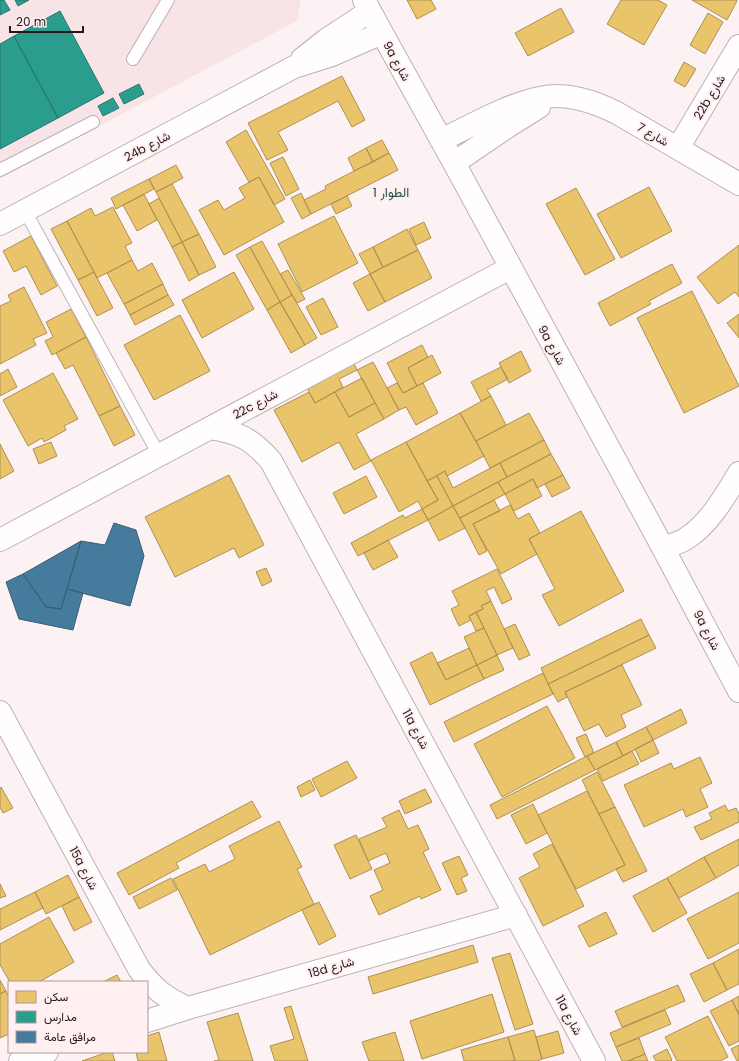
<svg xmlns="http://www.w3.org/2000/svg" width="739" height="1061" font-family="Poppins,Vazirmatn,sans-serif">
	<rect width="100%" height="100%" fill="#fcf2f4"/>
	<path fill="#f8e4e6" d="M0 0H301L297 21 0 179Z"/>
	<path fill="#e9c46a" stroke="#ae9052" d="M407 0H431L436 9 417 19Z
		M621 0H658L667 5 644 45 607 24Z
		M692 0H736L737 1 727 20Z
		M561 8 574 32 528 56 515 33Z
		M708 13 723 22 705 54 690 45Z
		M684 62 696 69 685 87 674 81Z
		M342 76 365 120 352 127 338 101 278 132 288 150 267 160 248 123Z
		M246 130 285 199 274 205 259 177 249 182 226 142Z
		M382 140 389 153 373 162 366 148Z
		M366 148 373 162 354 171 348 158Z
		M389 153 398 170 311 214 304 200 326 189 325 186Z
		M283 157 299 189 286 196 270 163Z
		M176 165 183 178 156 192 149 179Z
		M259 177 284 222 224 255 199 210 218 200 224 210 245 198 239 188Z
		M149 179 154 189 116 209 111 198Z
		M172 184 199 234 182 242 156 192Z
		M649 187 672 231 621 258 597 214Z
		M576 188 615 259 585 275 546 204Z
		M301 193 311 214 302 219 291 198Z
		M144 194 157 220 137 231 123 205Z
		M347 196 352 206 336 214 331 204Z
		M159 198 182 242 172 247 149 204Z
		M113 207 132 243 125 246 132 260 97 278 67 221 91 208 95 216Z
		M334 216 358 263 302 292 278 244Z
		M67 221 94 272 78 280 51 229Z
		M424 222 431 238 416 245 409 229Z
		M407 229 418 250 383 267 373 247Z
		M199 234 216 267 199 275 182 242Z
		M31 236 57 286 41 295 26 266 14 272 3 251Z
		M262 241 292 295 280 302 250 247Z
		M182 242 199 275 189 281 172 247Z
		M739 245V297L735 292 718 304 697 277Z
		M250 247 280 302 267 310 236 255Z
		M373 247 383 267 370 274 359 254Z
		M418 250 432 278 385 302 370 274Z
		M132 260 138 271 152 263 163 284 124 304 107 273Z
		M672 264 682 283 649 301 651 304 610 326 598 303Z
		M288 270 305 299 297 303 280 274Z
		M94 272 113 308 97 316 78 280Z
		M234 272 254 309 202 338 182 300Z
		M370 274 385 302 368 311 353 283Z
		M163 284 168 295 130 315 124 304Z
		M24 287 47 333 33 339 36 345 0 364V306L11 301 8 295Z
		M692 291 739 386 684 413 637 318Z
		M168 295 174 305 135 325 130 315Z
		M292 295 317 338 305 345 280 302Z
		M323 298 338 327 321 335 306 307Z
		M280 302 305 345 291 353 267 310Z
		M71 309 86 337 52 355 45 341 53 337 46 322Z
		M739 314V338L727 323Z
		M180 315 210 371 154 400 124 345Z
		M86 337 120 406 99 416 73 365 65 369 56 353Z
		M422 345 428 357 408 368 417 386 403 393 387 363Z
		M521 351 531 371 509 383 499 363Z
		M432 355 441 373 417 386 408 368Z
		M352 359 357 370 339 379 343 387 315 403 305 384Z
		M373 362 399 410 384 419 357 370Z
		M501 367 508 379 487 390 491 396 481 401 471 382Z
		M8 369 17 387 0 396V374Z
		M53 373 78 419 64 426 66 430 44 442 42 438 28 446 3 400Z
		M362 378 375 403 349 417 335 392Z
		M397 383 403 393 423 383 438 413 416 425 406 407 399 410 387 388Z
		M309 392 315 403 335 392 349 417 375 403 384 419 356 434 371 461 354 470 339 442 302 462 274 410Z
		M491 396 506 425 476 441 460 413Z
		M120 406 135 435 114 446 99 416Z
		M460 413 484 456 447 476 445 471 427 481 406 442Z
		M529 413 544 440 490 468 476 441Z
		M544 440 551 454 507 477 500 463Z
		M51 442 57 456 39 464 33 449Z
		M406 442 438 500 422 509 418 501 399 512 371 460Z
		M0 444 14 471 0 479Z
		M551 454 563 475 537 488 533 479 505 494 498 482Z
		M500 463 507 477 453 506 437 476 445 471 453 488Z
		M229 475 264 545 239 558 234 548 175 577 145 517Z
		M563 475 570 488 552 497 545 484Z
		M366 476 377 497 344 514 333 493Z
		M437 476 453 506 428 520 422 509 438 500 427 481Z
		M533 479 542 496 514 511 505 494Z
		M498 482 505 494 460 518 453 506Z
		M494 500 500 511 473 524 487 551 479 555 460 518Z
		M510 505 518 519 529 513 540 533 529 539 537 554 501 574 473 524Z
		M453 506 465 528 439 541 428 520Z
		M422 509 428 520 358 556 351 543 403 515 405 518Z
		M581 511 624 591 559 626 542 595 555 589 529 539Z
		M388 540 398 557 373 570 364 553Z
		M266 568 272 581 262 586 256 572Z
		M497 569 512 599 502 604 494 587 486 591 491 601 481 606 483 609 469 616 471 620 459 626 451 609 459 605 452 591Z
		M491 601 513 648 497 655 476 612 483 609 481 606Z
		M476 612 484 628 476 631 469 616Z
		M641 619 649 635 548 684 541 668Z
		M515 624 530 655 519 660 504 629Z
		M484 628 497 655 477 665 464 637Z
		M649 635 656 648 565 692 567 697 558 702 548 684Z
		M469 648 477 665 446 680 437 663Z
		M432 652 446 680 477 665 484 679 430 705 410 663Z
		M497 655 504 670 484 679 477 665Z
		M622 665 642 705 621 715 626 727 606 737 599 724 584 731 565 692Z
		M543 673 553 694 454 742 444 722Z
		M547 706 575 758 502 797 474 744Z
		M681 709 687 723 653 740 646 727Z
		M646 727 653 740 623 756 616 742Z
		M586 734 594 753 585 757 576 738Z
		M653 740 659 753 641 762 635 749Z
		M616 742 623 756 595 770 587 756Z
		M632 751 639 764 603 781 597 769Z
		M587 756 595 770 497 819 490 805Z
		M700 757 712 783 700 789 708 807 686 817 683 809 644 827 624 785 671 763 674 769Z
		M347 761 357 778 321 797 312 779Z
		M597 772 615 807 599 814 582 780Z
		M310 780 315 790 301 797 297 787Z
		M1 787 13 808 3 813 0 807V788Z
		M425 789 432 802 405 814 399 801Z
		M587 791 625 865 576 889 538 815Z
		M252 801 261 817 176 863 179 868 129 895 117 873Z
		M533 804 547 833 526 844 511 815Z
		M725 805 728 811 736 808 739 814V822L701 840 694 827 712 819 709 813Z
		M615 807 647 871 623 882 616 869 625 865 599 814Z
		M399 810 408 829 418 825 429 849 423 852 441 890 421 899 420 896 379 915 370 896 383 890 374 870 390 863 386 853 368 861 359 839 387 827 382 818Z
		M279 821 302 867 297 869 314 904 210 955 173 879 205 864 209 872 235 859 229 846Z
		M356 835 372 869 350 879 334 845Z
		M739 839V865L716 878 704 857Z
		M552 844 584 906 543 926 519 878 540 867 533 854Z
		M459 856 468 875 461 878 467 891 457 895 442 863Z
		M704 857 716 878 679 898 667 878Z
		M68 875 79 897 46 914 35 892Z
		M171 878 177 890 139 909 133 897Z
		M667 878 687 913 653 932 633 896Z
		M0 884 6 896 0 898Z
		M35 892 43 908 0 930V909Z
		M739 892V943L708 959 687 919Z
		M79 897 92 922 74 931 62 906Z
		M319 902 336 936 319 945 302 910Z
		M606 912 617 934 589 947 578 926Z
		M49 917 74 962 39 982H10L0 965V944Z
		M473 945 478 962 373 994 368 977Z
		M739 949V984L727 990 713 963Z
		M510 953 533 1024 515 1030 492 958Z
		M713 963 727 990 704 1002 690 974Z
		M117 975 121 982H103Z
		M0 980 6 991 0 994Z
		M678 985 685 1001 622 1027 615 1011Z
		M6 991 9 998V1034L0 1038V994Z
		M492 994 504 1032 422 1059 410 1021Z
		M739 996V1015L732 1000Z
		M732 1000 739 1015V1041L729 1046 710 1011Z
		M291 1006 308 1061H275L270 1046 294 1039 284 1008Z
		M665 1010 671 1024 616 1047 610 1033Z
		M238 1013 253 1061H214L219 1060 207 1022Z
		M708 1016 728 1057 720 1061H677L665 1037Z
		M534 1030 542 1059 537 1061H515L508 1037Z
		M558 1031 564 1053 542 1059 536 1037Z
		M159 1032 167 1061H138L136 1052H147V1036Z
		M395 1032 404 1061H369L362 1042Z
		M508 1037 515 1060 511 1061H464L461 1050Z
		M639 1038 645 1054 628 1061H622L616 1047Z
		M739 1045V1061H737L731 1049Z
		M667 1049 672 1060 671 1061H656L653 1056Z
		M108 1052H112L115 1061H82Z
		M645 1054 648 1061H628Z"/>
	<path fill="#2a9d8f" stroke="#28756c" d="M0 0H4L10 10 0 15Z
		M15 0H29L18 6Z
		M60 11 104 93 58 118 14 36Z
		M14 36 58 118 0 149V44Z
		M139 84 144 94 124 104 119 94Z
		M113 98 119 108 103 116 98 106Z"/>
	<path fill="#457b9d" stroke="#3b5d75" d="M114 523 136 530 144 556 130 606 67 589 81 541 105 545Z
		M81 541 61 609 46 607 23 574Z
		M23 574 46 607 61 609 67 589 83 593 73 630 19 619 6 582Z"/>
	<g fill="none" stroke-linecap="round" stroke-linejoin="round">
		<g stroke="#bcb1b3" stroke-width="14">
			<path id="service" d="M133 59 168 0
				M0 170 93 122
				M25 211 159 455"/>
		</g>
		<g stroke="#bcb1b3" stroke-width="24">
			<path id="minor" d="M364 0 382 33 454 163 541 323 663 548 739 691
				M302 59 326 40 370 11
				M441 140C473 125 506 105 540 98 553 95 568 96 580 99 593 102 605 107 617 113L739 184
				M678 148 739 46
				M454 163 510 125 539 107
				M0 224 294 67 332 55 382 33
				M210 428C238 432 252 439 271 461L594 1061
				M0 540 510 268
				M663 548C671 545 680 543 687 538 710 523 725 496 739 473
				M0 712 139 969C154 989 165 998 188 1008
				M147 1021 188 1008 516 915
				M20 1061 47 1052"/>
		</g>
		<use href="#service" stroke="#fffdfd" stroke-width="12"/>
		<use href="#minor" stroke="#fffdfd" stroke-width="22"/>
	</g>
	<g text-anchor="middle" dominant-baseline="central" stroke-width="4" stroke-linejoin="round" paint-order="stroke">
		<g font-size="12" fill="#251819" stroke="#ffeff0">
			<text transform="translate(397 61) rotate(61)">9a شارع</text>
			<text transform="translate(709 97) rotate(-59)">22b شارع</text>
			<text transform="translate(653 134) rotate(30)">شارع 7</text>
			<text transform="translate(147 146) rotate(-28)">24b شارع</text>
			<text transform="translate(552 345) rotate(61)">9a شارع</text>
			<text transform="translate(255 404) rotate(-28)">22c شارع</text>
			<text transform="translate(707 630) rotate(62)">9a شارع</text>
			<text transform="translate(416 729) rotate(62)">11a شارع</text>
			<text transform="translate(84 868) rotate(62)">15a شارع</text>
			<text transform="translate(331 967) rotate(-16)">18d شارع</text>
			<text transform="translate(569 1015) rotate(62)">11a شارع</text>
		</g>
		<g font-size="13" fill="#1e5448" stroke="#ffeff0">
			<text x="391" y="192">الطوار 1</text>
		</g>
	</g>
	<rect x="8" y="981" width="140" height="72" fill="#ffeff0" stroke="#a8999a"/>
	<rect x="16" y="991" width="20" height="12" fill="#e9c46a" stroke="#a8999a"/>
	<text x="44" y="1001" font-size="12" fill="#251819">سكن</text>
	<rect x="16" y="1011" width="20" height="12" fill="#2a9d8f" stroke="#a8999a"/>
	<text x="44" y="1021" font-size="12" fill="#251819">مدارس</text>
	<rect x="16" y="1031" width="20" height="12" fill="#457b9d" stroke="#a8999a"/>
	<text x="44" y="1041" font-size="12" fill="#251819">مرافق عامة</text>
	<path d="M10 26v6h73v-6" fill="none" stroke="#251819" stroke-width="2"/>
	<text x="16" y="26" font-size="12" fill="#251819" stroke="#ffeff0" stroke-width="3" paint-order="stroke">20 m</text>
</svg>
